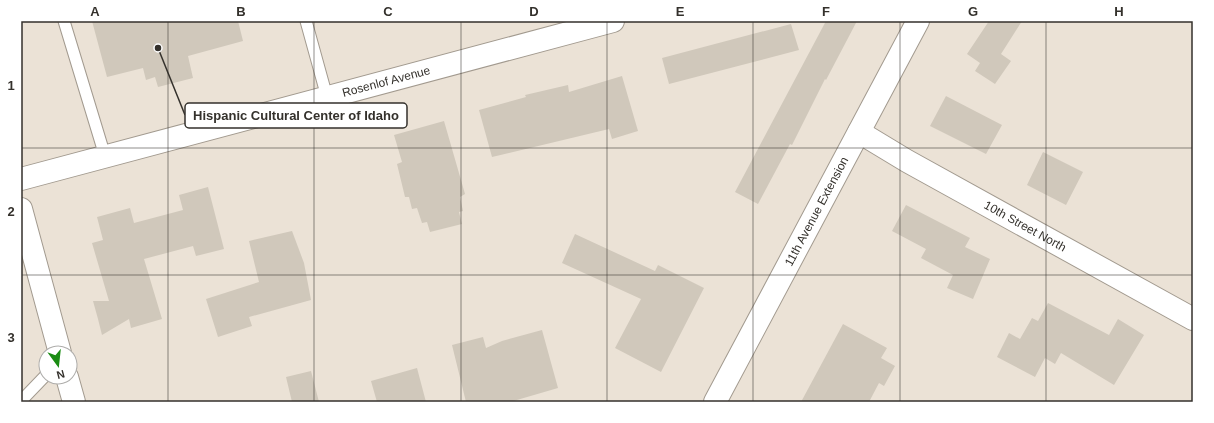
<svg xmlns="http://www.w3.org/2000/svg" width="1214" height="423" font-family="Helvetica,sans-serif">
	<rect width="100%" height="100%" fill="#ebe2d6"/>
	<path fill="#d0c8bb" d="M92 21H238L243 41 188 56 193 78 158 87 155 77 146 80 143 68 107 77Z
		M826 21H857L826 80 825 79 792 145 790 144 758 204 735 192Z
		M989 21H1022L1001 54 1011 61 995 84 975 71 980 63 967 54Z
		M791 24 799 50 669 84 662 58Z
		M622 76 638 131 612 139 609 129 492 157 479 110 526 97 525 95 568 85 569 92Z
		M946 96 1002 125 986 154 930 126Z
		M444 121 465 194 460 197 463 211 459 212 462 224 430 232 427 222 422 223 417 208 412 209 409 197H405L397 164 402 162 394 135Z
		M1043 152 1083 172 1066 205 1027 185Z
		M208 187 224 249 196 256 193 246 144 259 162 319 131 328 129 319 102 335 98 319 93 301H109L92 243 103 240 97 217 130 208 134 223 183 210 179 195Z
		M906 205 970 238 965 247 990 259 973 299 947 288 953 275 921 258 926 249 892 231Z
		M292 231 304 263 311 300 249 317 252 326 218 337 206 299 259 282 249 241Z
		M575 234 655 271 658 265 704 288 661 372 615 348 641 299 562 263Z
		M1048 303 1109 335 1118 319 1144 335 1114 385 1061 353 1055 364 1045 358 1035 377 997 357 1009 333 1020 339 1032 318 1038 321Z
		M843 324 887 348 881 358 895 366 884 386 879 383 869 402H801Z
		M542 330 558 388 510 402H466L452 345 483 337 486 348 502 341Z
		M417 368 426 402H377L371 381Z
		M311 371 319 402H292L286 377Z"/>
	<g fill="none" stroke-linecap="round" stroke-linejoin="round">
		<g stroke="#a29a8f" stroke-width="13">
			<path id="lane" d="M64 21 105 156
				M306 21 327 97
				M21 401 46 375"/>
		</g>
		<g stroke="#a29a8f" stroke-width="24">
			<g id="street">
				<path id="s1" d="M859 132 907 161 1193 319"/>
				<path id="s2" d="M21 179 613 21"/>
				<path d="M21 209 60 353"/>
				<path d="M67 377 74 402"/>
			</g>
		</g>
		<g stroke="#a29a8f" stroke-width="24">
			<g id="secondary">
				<path id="s3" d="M715 402 918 21"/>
			</g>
		</g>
		<use href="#lane" stroke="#fff" stroke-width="11"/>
		<use href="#street" stroke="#fff" stroke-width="22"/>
		<use href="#secondary" stroke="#fff" stroke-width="22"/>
	</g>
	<path fill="none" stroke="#34312c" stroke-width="1" stroke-opacity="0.55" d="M168 21V402M314 21V402M461 21V402M607 21V402M753 21V402M900 21V402M1046 21V402M21 148H1193M21 275H1193"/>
	<g text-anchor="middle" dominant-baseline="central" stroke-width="3" stroke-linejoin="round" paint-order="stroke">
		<g font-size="12" fill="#34312c" stroke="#fff">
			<text stroke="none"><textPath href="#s2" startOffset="378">Rosenlof Avenue</textPath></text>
			<text stroke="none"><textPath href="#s3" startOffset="216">11th Avenue Extension</textPath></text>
			<text stroke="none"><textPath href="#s1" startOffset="191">10th Street North</textPath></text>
		</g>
	</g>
	<path fill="none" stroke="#34312c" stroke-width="1.5" d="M158 48L185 115"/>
	<circle fill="#34312c" stroke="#fff" stroke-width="1.5" cx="158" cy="48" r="4"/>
	<rect fill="#fff" stroke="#34312c" stroke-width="1.5" x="185" y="103" width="222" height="25" rx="4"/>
	<g font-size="13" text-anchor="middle" font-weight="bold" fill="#34312c">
		<text x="296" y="120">Hispanic Cultural Center of Idaho</text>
	</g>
	<rect width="1214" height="423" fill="none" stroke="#ffffff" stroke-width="44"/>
	<g transform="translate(58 365) rotate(165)"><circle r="19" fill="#ffffff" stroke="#aeadab"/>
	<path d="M0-3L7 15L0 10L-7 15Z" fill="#1a8c13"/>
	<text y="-6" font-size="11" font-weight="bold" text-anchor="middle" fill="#34312c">N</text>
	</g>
	<rect x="22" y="22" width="1170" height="379" fill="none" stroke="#34312c" stroke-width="1.5"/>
	<g font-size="13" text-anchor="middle" font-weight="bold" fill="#34312c">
		<text x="95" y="16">A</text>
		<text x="241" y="16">B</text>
		<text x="388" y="16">C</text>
		<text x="534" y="16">D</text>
		<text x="680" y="16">E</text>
		<text x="826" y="16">F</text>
		<text x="973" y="16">G</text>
		<text x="1119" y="16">H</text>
		<text x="11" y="90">1</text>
		<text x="11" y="216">2</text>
		<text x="11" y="342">3</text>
	</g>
</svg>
